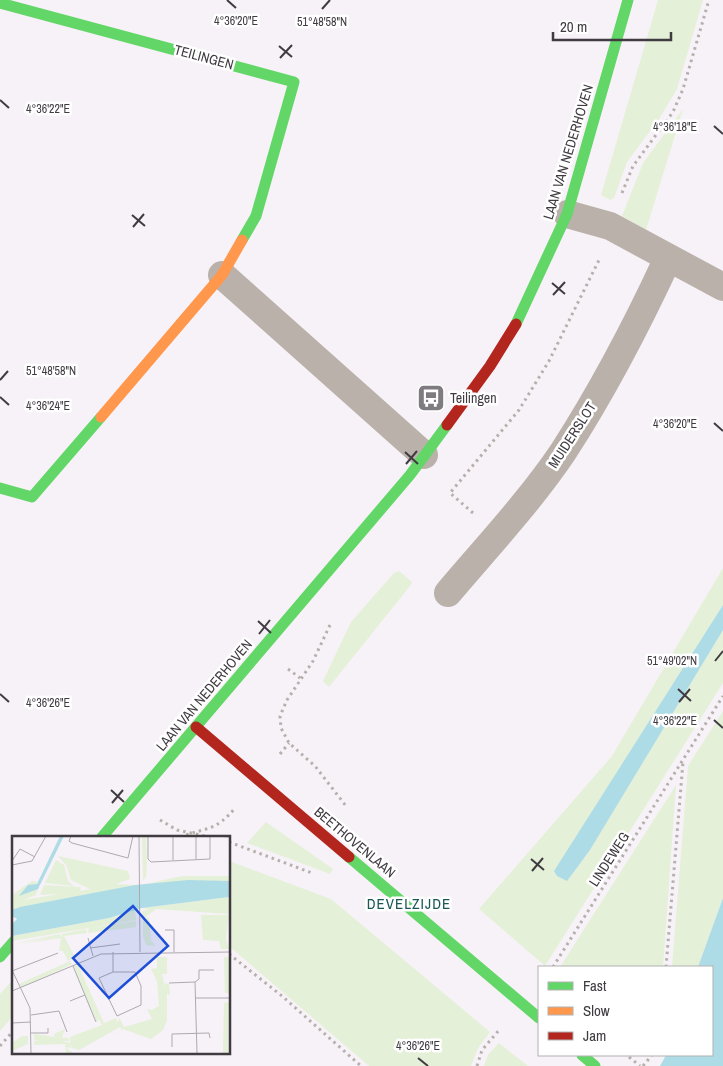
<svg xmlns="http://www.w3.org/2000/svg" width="723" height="1066" font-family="'Archivo Narrow',sans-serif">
	<rect width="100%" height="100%" fill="#f7f2f7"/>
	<path fill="#e4f0d8" d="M658 0H703L677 89 659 119 627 162 614 198 610 200 601 195Z
		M683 109 646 230 622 216 643 163Z
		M723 568V605L555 870 557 876 567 880 590 850 723 630V683L545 966 479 909 612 756Z
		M399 571 412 582 410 586 329 687 323 681 351 622 394 573Z
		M723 711V898L698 967H672L688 766Z
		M676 785 663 967H560Z
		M266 822 333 869 330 874 247 843Z
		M229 861 331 899 490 1032 478 1048 471 1066H369L229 946Z
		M14 978V1015L0 1031V994Z
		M499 1043 528 1066H484L488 1055Z"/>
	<path fill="#aedce6" d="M723 605V630L590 850 567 881 557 876 554 871Z
		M723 898V1066H660L666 1055H712V967H698Z"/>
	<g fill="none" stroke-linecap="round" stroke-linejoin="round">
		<path stroke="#b6b0ac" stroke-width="3" stroke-dasharray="2.5 4" stroke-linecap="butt" d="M622 193 633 166 673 112 683 89 709 0
			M473 513 450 493 519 410 549 361 600 258
			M330 625 313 661 287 700 280 716 281 728 289 743 315 766 346 806
			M288 669 300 678
			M280 754 289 743
			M160 820 177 830 210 837
			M180 837C207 827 215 832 236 807
			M229 842 312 873
			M229 954 282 996 361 1066
			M553 967 723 696
			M666 967 683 762
			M0 1046 14 1030
			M629 1057 640 1066
			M477 1066 482 1050 500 1029
			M643 1066 652 1055"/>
		<path stroke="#bab1aa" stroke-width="28" d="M567 214 610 226 723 287
			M222 275 424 455
			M448 593C486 548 530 501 563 452 603 390 637 325 668 258"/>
		<path stroke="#63d668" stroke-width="11" d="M0 3 294 82 256 216 242 240
			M516 324 567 214 628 0
			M0 488 32 497 101 417
			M102 837 410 475 447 425
			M349 857 539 1018
			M0 957 14 941
			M582 1055 595 1066"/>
		<path stroke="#ff974d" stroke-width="11" d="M101 417 222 275 242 240"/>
		<path stroke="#b3261e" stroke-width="11" d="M447 425 490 366 516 324
			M196 727 349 857"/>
	</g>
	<path fill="none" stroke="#3f3b40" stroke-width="2" d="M227 0 236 8M322 9 330 0M279 46 292 57M280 58 292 45M0 100 9 108M714 126 723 134M132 215 145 226M133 227 144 214M552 283 565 294M553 295 565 282M0 380 8 371M0 397 9 405M714 423 723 431M405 452 418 464M406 464 417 451M258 621 271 633M259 634 270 620M715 661 723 651M678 689 691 701M0 694 9 702M679 702 690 689M714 720 723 728M111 790 124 802M112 803 123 790M531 859 544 870M532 871 543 858M418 1058 428 1066"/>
	<defs>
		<g id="bus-square" transform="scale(1.4375)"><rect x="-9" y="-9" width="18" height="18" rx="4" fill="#7f7b80" stroke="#fff"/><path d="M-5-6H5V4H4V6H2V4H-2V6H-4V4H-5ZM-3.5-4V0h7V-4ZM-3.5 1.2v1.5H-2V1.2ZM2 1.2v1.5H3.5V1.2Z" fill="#fff"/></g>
	</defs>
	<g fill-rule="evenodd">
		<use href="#bus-square" x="431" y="398"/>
	</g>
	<g text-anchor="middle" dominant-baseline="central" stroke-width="5" stroke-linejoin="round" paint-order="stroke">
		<g font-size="14" fill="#3f3b40" stroke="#fff">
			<text transform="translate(204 57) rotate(15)">TEILINGEN</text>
			<text transform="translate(568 152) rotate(-73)">LAAN VAN NEDERHOVEN</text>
			<text transform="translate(572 435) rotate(-57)">MUIDERSLOT</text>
			<text transform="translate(204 695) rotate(-50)">LAAN VAN NEDERHOVEN</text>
			<text transform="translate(355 842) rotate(40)">BEETHOVENLAAN</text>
			<text transform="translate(609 859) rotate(-57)">LINDEWEG</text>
		</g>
		<g font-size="14" fill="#3f3b40" stroke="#fff" text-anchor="start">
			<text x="450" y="398">Teilingen</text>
		</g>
		<g font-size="15" letter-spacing="1" fill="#1b5756" stroke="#fff">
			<text x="409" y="903">DEVELZIJDE</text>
		</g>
	</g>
	<g transform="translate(12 836)">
		<rect width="218" height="218" fill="#f7f2f7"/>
		<path d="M130 0H134L135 27 134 41 131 45ZM46 20 116 35 118 43 104 48 123 49 0 74V59L20 45 26 46 18 54 26 53 24 59 11 64 47 58 28 59 32 49 69 51 68 55 78 53 59 44 54 29ZM44 24 52 29 56 45 62 50 33 47ZM170 40H217V45L130 49ZM217 61V78L144 73 131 83 130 75 137 74 130 72ZM123 74 124 84 0 105V100L97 82ZM189 79H217L214 103 217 113H209L207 105 191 104ZM137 81 139 104 143 110 134 109 131 100V84ZM124 85V91L76 97 77 92ZM74 93 75 97 52 100 63 121 56 125 51 115H47L49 102 8 108 48 100 0 108 48 98 50 102V98ZM145 121H155V138H150L153 151V147L157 148 158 160 155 157V184L151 194 139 203 111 193 98 202 110 193 108 191 67 214 60 212 58 207 59 212 53 211 61 217H54L53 208 22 209V205L28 204H22V198L43 201 42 198 53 193 50 201H44L57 202V205H50L58 207V201L90 189 87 183 85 186 74 162 62 130 66 129 92 187 104 182 106 187 107 181 112 191 140 183 135 173 140 174 147 170 145 145 139 133 145 132ZM212 121H217V157H213ZM58 125 60 128 37 139 9 151 7 148ZM217 166 216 217H211L212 167ZM10 200H16V208L0 215V207Z" fill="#e4f0d8"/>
		<path d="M48 0H52L26 53 7 60 16 49 25 48ZM176 44 217 45V61L130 72 97 82 0 100V88L5 83 0 80V74L8 71 123 49Z" fill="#aedce6"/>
		<path fill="none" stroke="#ada9ae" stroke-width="1" d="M59 0 57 5 60 7 116 22 121 0M127 0 128 116M136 0V23L139 26 198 23V0M161 0V24M184 0V23M203 0 218 1M0 25 8 13 23 21M0 29 20 25 34 0M153 94H162V116M76 102 81 120M78 112 108 108M61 130 84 186M0 134 18 172 19 217M0 135 46 117M101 136H123L129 150V169L105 180 87 142ZM101 136V116M157 147 183 146M0 155 89 118 218 116M183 162H218M58 165 73 159M19 179 47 175 55 196M0 187 19 186M19 197H36V192M160 211V198L197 197 198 202M185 217 183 146 187 143V134H202"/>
		<path fill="#1d4ed8" fill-opacity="0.15" stroke="#1d4ed8" stroke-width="2.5" d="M121 70 156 110 97 162 61 122Z"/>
		<rect width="218" height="218" fill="none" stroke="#3f3b40" stroke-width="2.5"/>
	</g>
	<g font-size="12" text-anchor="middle" fill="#3f3b40" stroke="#fff" stroke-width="5" stroke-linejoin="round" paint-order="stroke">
		<text x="236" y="25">4°36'20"E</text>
		<text x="322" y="26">51°48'58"N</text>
		<text x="48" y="113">4°36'22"E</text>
		<text x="675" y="131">4°36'18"E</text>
		<text x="51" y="375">51°48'58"N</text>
		<text x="48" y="410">4°36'24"E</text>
		<text x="675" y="428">4°36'20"E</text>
		<text x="672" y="665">51°49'02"N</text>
		<text x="48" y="707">4°36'26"E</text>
		<text x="675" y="725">4°36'22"E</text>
		<text x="418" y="1050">4°36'26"E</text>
	</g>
	<rect x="538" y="966" width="175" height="90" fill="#ffffff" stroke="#b2b1b3"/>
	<rect x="548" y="982" width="25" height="8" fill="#63d668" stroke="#b2b1b3"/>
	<text x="583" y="991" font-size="15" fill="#3f3b40">Fast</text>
	<rect x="548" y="1007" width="25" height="8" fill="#ff974d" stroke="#b2b1b3"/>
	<text x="583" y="1016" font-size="15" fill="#3f3b40">Slow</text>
	<rect x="548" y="1032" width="25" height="8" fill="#b3261e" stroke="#b2b1b3"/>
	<text x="583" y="1041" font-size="15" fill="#3f3b40">Jam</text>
	<path d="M553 32v8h118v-8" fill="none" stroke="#3f3b40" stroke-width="2.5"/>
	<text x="560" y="32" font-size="15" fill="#3f3b40" stroke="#ffffff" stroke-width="4" paint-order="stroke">20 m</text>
</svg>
